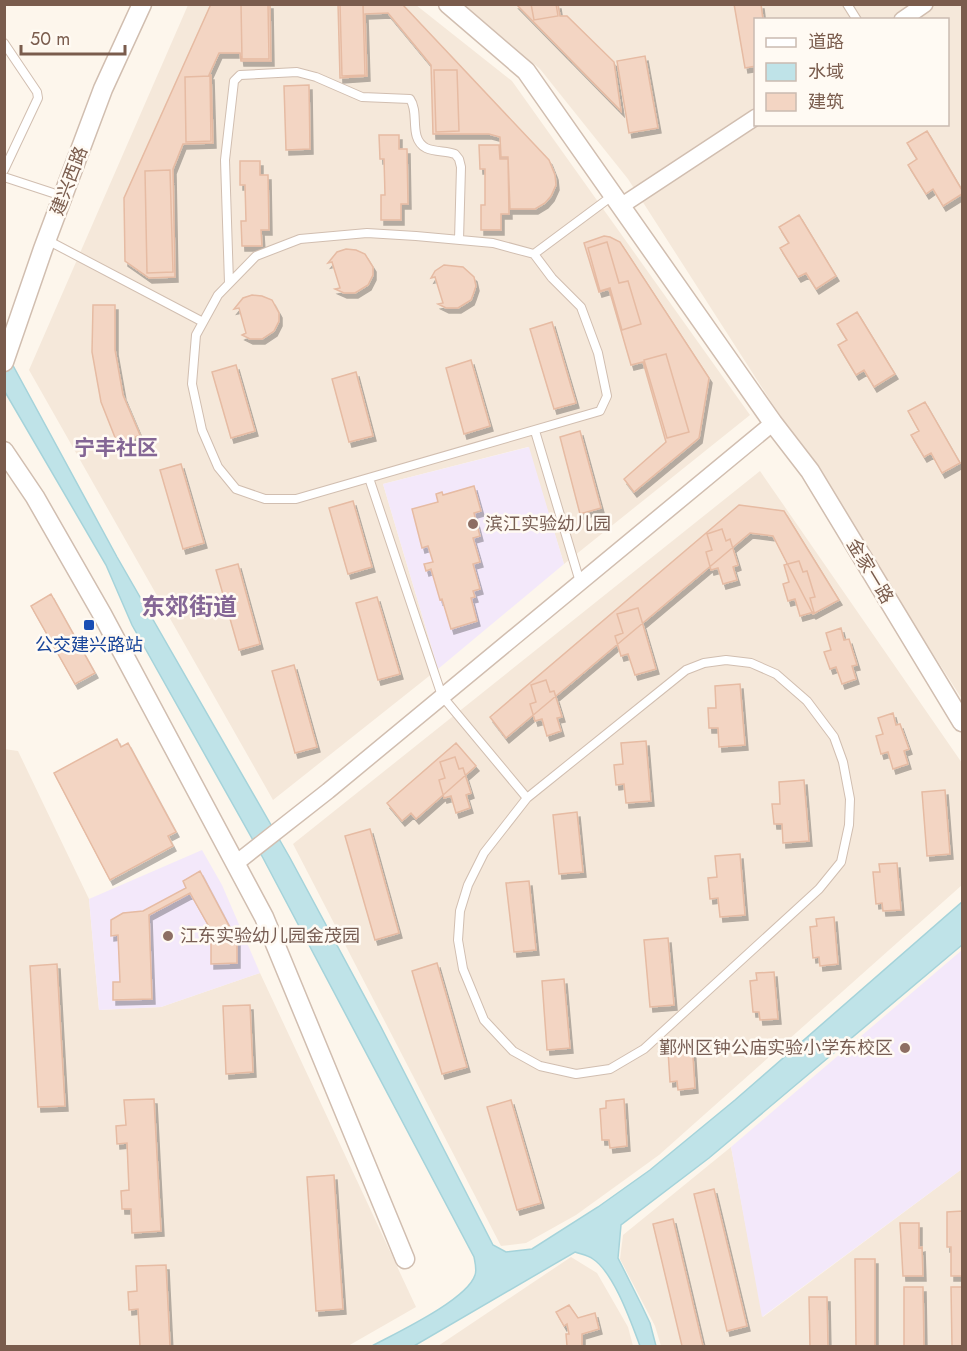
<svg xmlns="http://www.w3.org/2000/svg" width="967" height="1351" font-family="Jost,'Noto Sans SC',sans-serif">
	<defs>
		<filter id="shadow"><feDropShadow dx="3" dy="5" stdDeviation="0" flood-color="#0004"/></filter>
	</defs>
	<rect width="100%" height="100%" fill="#fdf6ec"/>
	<path fill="#f5e8da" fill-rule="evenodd" d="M188 5H416L512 81 750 415 564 564 528 447 383 484 438 669 273 800 29 370Z
		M465 5H962V699L628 179 540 69ZM756 20H948V124H756Z
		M760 471 962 763V885L659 1155 576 1215 526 1243 501 1246 293 844Z
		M4 749 18 751 89 899 99 1010 161 1007 260 973 416 1307 348 1346H5Z
		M731 1147 763 1317 962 1169V1346H661L655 1326 620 1259 623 1235Z
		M571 1257 597 1273 628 1327 633 1346H438Z"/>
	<path fill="#f3e8fa" d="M529 447 564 564 438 669 383 484Z
		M202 850 222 885 260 973 161 1007 99 1010 89 899Z
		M962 950V1169L762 1317 731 1147Z"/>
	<path fill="#bfe3e8" stroke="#a5d3da" stroke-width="1.5" d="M4 345 10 360 117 557 290 858 381 1027 493 1245 506 1252 532 1249 598 1207 650 1170 735 1100 962 902V945L709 1158 621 1225 618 1258 641 1304 650 1323 656 1346H640C631 1322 614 1273 593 1259 588 1255 580 1254 575 1252L414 1346H372C396 1333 467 1300 475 1275 477 1270 475 1262 474 1257L263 858 132 625 106 565 5 392Z"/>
	<path fill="#f3d5c3" stroke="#e6bba3" stroke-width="1.5" filter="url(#shadow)" d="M211 4H270L271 61H241L240 53H219L209 75H211L213 143 183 144 173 169 175 277 149 278 125 261 124 198Z
		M241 4H268L269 59H242Z
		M338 4 403 5 549 160 555 175 556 185 551 196 545 203 535 209H510L508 157H501L500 137 489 134H433L431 65 388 13 365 14 367 76 340 78Z
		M340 4H363L365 75 342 76Z
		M516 4H558L560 16H567L614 62 621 111Z
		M531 4H556L558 16 534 20Z
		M734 4H761L763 20H756V66L745 68Z
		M645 56 658 128 629 133 617 61Z
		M434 70H457L459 131 436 132Z
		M210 76 211 141 186 142 185 77Z
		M309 85 310 149 286 150 284 86Z
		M927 131 962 190V194L943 206 933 189 926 194 908 165 917 159 907 143Z
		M379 135H399V149H407L408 204H401V220H381V195H385L384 159H380Z
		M479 145H499L500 159H508L509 214H501V230H481V205H485V169H480Z
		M240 161H260V175H268L269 230H261L262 246H242L241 221H246L245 185H240Z
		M170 170 173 272 147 273 145 171Z
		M799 215 836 276 816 289 806 273 798 277 780 248 789 243 779 227Z
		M604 236 610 237 620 242 709 378 699 438 634 492 624 479 666 442 643 362 631 365 609 289 599 292 584 243Z
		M607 242 619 283 628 281 641 324 622 330 610 288 600 291 588 248Z
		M346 249 356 250 365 254 373 267V275L368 285 355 293H344L335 289 340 288 332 262 328 263 337 252Z
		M444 265 463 267 474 277 476 286 473 295 471 300 458 308H446L438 304 443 303 435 277 431 278 435 271Z
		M252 295 262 296 272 300 279 313V321L274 331 262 339H250L242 335 246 333 239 308 234 309 243 298Z
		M93 305H115V350L123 395 140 435 118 445 101 402 92 352Z
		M857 312 895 374 874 387 864 370 856 375 838 345 847 340 837 324Z
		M552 322 576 403 554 409 530 329Z
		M666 354 689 432 667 438 644 360Z
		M471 360 490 426 464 434 446 368Z
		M236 365 255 431 231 438 212 372Z
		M356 372 373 436 349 442 332 379Z
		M925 402 960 463 942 473 931 453 924 457 911 435 919 431 908 411Z
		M580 431 601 508 580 514 560 437Z
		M181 464 204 543 183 549 160 470Z
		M474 486 481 511 474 513 480 536 473 538 480 562 473 564 480 589 473 591 475 597 471 598 477 621 451 629 442 599 440 600 431 569 426 571 424 564 433 562 428 546 422 548 412 509 438 502 436 494 442 492 443 495Z
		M353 501 372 567 348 574 329 508Z
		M739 505 784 511 839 600 813 614 773 536 750 533 506 738 490 717Z
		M722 529 726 541 730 539 738 565 733 567 737 580 723 584 718 568 711 570 706 552 712 550 707 534Z
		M799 561 803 572 807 571 815 597 810 598 814 612 800 616 795 599 788 601 783 584 789 582 784 565Z
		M238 564 260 644 239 650 216 570Z
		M51 594 95 673 75 684 31 606Z
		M377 597 400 674 378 680 356 603Z
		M638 608 656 669 635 675 628 654 621 656 615 636 623 633 617 614Z
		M841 628 844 640 849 639 857 665 852 666 856 679 842 684 836 667 830 669 824 652 831 650 826 633Z
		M294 665 317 747 295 753 272 671Z
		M546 680 550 692 554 691 562 717 557 718 561 731 547 736 542 719 535 721 530 704 536 702 531 685Z
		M740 684 745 745 719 747 718 728H709L708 708H716L715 686Z
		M893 713 896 725 900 724 909 749 904 751 908 764 893 769 888 752 881 754 876 736 883 734 878 718Z
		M117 739 121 747 128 743 176 832 168 836 173 846 110 880 54 773Z
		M646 741 651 801 626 803 624 784 616 785 614 765 623 764 621 743Z
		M456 743 476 766 416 819 411 813 402 821 387 803Z
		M455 757 459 769 463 768 471 793 466 795 470 808 456 813 451 796 444 798 439 780 445 778 440 762Z
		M804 780 809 841 783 843 782 824H774L772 804H780L779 782Z
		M945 790 950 854 927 856 922 792Z
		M577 812 583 872 559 874 553 815Z
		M370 829 399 933 375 940 345 836Z
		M740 854 745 915 720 917 718 898 710 899 708 878 717 877 715 856Z
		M897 863 901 910 883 911 882 903 876 904 873 872H880L879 864Z
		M200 871 235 937H237V963L211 964V940L216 939 190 893 149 915 152 999 113 1000V982H120L118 935 111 936V920L123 913 143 911 186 888 183 881Z
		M529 881 536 950 514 952 506 883Z
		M834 917 838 964 820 966 819 957 813 958 810 927 817 926 816 919Z
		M668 938 674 1005 650 1007 644 940Z
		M437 963 467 1067 442 1074 412 971Z
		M57 964 65 1106 38 1107 30 966Z
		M774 972 778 1019 760 1020 759 1012H753L750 981 757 980 756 973Z
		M564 979 570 1048 547 1050 542 981Z
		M250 1005 253 1072 226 1074 223 1006Z
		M692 1041 695 1088 678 1090 677 1081 670 1082 668 1051 674 1050 673 1043Z
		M154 1099 161 1231 132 1233 131 1209H122L121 1191 129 1190 127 1143 117 1144 116 1126 126 1125 124 1100Z
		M624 1099 627 1146 610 1148 609 1140H602L600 1109 606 1108V1101Z
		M511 1100 541 1203 517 1210 487 1107Z
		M334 1175 343 1309 316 1311 307 1177Z
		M714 1189 747 1326 727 1331 694 1194Z
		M962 1211V1276H951V1247H947V1212Z
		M673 1219 703 1346H682L653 1224Z
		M900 1223H919V1248L922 1247 923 1276H903Z
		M855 1259H875V1346H856Z
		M166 1265 170 1346H140L138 1309 129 1310 128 1292 137 1291 136 1266Z
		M904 1287H923L924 1346H904Z
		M951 1287H962V1346H952Z
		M809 1297H827L828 1346H810Z
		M569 1305 578 1318 595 1313 599 1329 582 1334V1346H567L566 1334H569L567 1324 564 1326 556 1312Z"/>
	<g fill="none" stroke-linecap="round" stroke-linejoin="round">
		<g stroke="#d1beb0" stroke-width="10">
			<path id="service" d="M847 4 857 20
				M4 43 37 92 38 98 4 170
				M4 177 62 196
				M367 233 416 236 493 243 534 254 552 278 581 307 598 353 607 396 600 411 296 499H265L236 489 218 467 202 430 192 384 196 335 218 295 256 256 300 239Z
				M47 240 203 322
				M534 254 612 196
				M229 283 225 160 234 81 240 75 297 72 316 77 362 97 410 99C420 113 408 138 426 148 435 152 446 151 455 154L459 159 461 167 459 240
				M535 431 580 582
				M369 478 442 696 527 798
				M726 660 751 663 776 674 807 701 834 737 843 762 850 799 849 825 841 862 819 889 644 1049 610 1069 576 1074 540 1066 513 1051 484 1020 463 969 458 940 460 911 468 885 484 853 527 798 686 670 704 663Z"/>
		</g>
		<g stroke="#d1beb0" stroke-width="18">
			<path id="minor" d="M902 20 925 4
				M621 206 756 117
				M235 864 328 791 773 423"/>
		</g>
		<g stroke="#d1beb0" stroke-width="21">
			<path id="tertiary" d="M448 4 526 71 773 423 810 471 962 722
				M4 362 43 249 103 89 142 4
				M4 451 35 497 102 614 264 917 405 1259"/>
		</g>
		<use href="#service" stroke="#fff" stroke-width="8"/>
		<use href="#minor" stroke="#fff" stroke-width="15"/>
		<use href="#tertiary" stroke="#fff" stroke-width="18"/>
	</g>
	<g fill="#8d6e63" stroke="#fffaf3" stroke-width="2">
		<circle cx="473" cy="524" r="6"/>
		<circle cx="168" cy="936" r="6"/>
		<circle cx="905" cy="1048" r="6"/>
	</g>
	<rect fill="#1a4fb4" stroke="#fffaf3" stroke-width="2" x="83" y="619" width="12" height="12" rx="3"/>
	<g text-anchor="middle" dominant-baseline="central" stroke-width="5" stroke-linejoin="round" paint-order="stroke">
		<g font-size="18" fill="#7a5c4d" stroke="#fffaf3">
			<text transform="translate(69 181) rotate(-69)">建兴西路</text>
			<text transform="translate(870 571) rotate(59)">金家一路</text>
		</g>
		<g font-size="18" fill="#785e54" stroke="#fffaf3" text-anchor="start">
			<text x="485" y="524">滨江实验幼儿园</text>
			<text x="180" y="936">江东实验幼儿园金茂园</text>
			<text x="893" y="1048" text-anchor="end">鄞州区钟公庙实验小学东校区</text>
		</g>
		<g font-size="18" fill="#164399" stroke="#fffaf3">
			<text x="89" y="645">公交建兴路站</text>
		</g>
		<g font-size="21" font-weight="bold" fill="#846695" stroke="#fffaf3">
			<text x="116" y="448">宁丰社区</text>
		</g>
		<g font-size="24" font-weight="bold" fill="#846695" stroke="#fffaf3">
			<text x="189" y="606">东郊街道</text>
		</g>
	</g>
	<rect width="967" height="1351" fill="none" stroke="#7a5c4d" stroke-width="12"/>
	<rect x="754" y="18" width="195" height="108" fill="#fffaf3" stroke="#cabbb1" stroke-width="1.5"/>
	<rect x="766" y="38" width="30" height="9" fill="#ffffff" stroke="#cabbb1" stroke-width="1.5"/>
	<text x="808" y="48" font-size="18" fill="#7a5c4d">道路</text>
	<rect x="766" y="63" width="30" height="18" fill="#bfe3e8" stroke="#cabbb1" stroke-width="1.5"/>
	<text x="808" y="78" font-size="18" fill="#7a5c4d">水域</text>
	<rect x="766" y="93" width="30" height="18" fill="#f3d5c3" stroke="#cabbb1" stroke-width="1.5"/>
	<text x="808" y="108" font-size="18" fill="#7a5c4d">建筑</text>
	<path d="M21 45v9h104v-9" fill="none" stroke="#7a5c4d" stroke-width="3"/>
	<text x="30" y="45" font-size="18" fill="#7a5c4d" stroke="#fffaf3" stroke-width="4.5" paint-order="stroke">50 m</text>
</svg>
